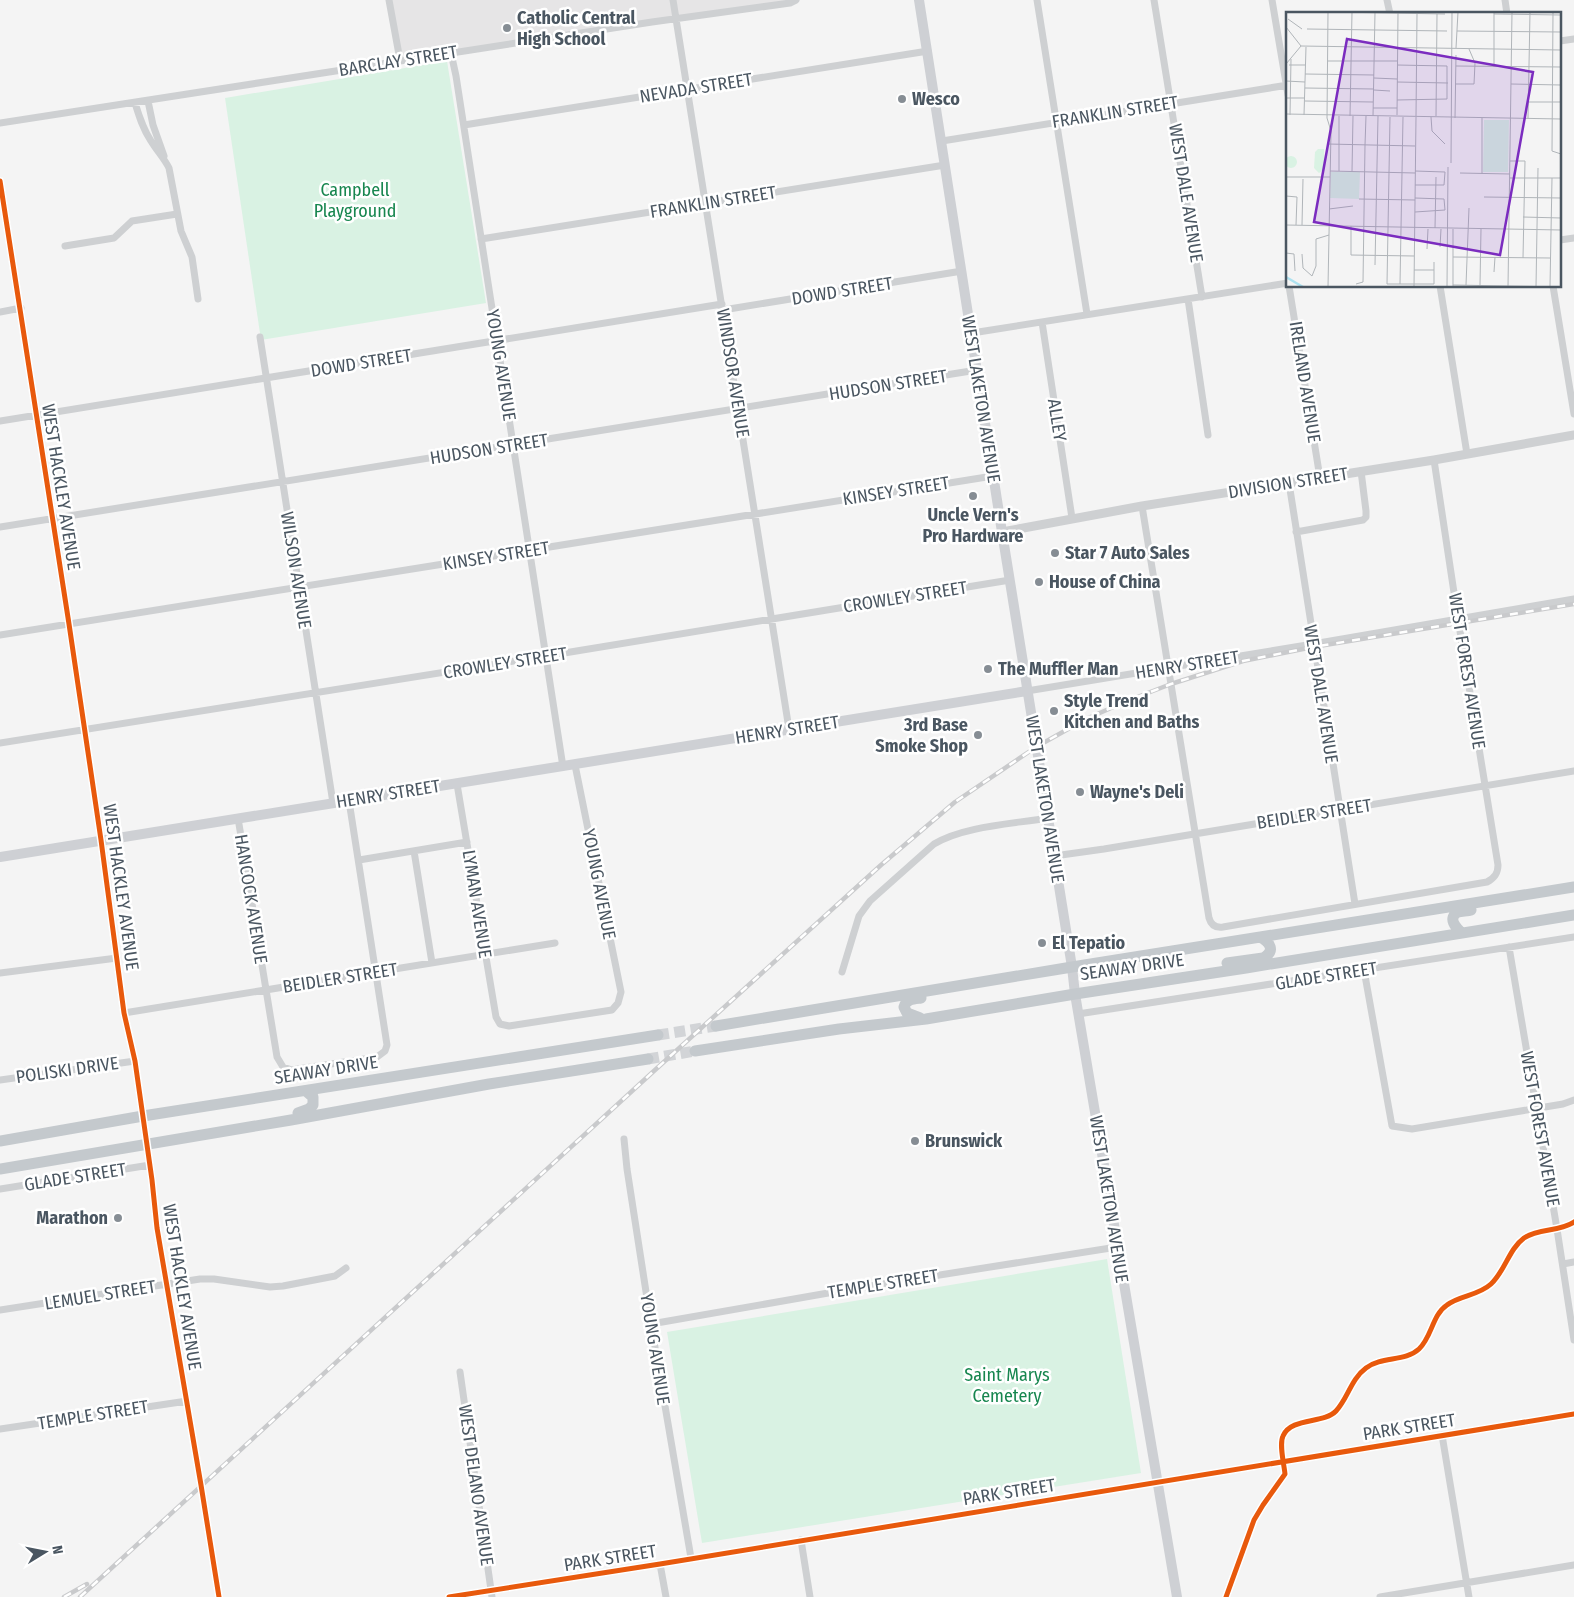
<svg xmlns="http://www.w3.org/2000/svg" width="1574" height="1597" font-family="'Fira Sans Condensed',sans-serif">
	<rect width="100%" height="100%" fill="#f4f4f4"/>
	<path fill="#e6e5e6" d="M390 0H796L400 60Z"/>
	<path fill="#d9f2e3" d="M447 61 486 303 261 340 225 98Z
		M1107 1259 1141 1473 702 1543 667 1332Z"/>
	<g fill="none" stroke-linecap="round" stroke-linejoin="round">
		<path stroke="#d2d4d7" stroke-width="11" stroke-dasharray="11 5.5" stroke-linecap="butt" d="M658 1035 716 1026
			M648 1059 695 1051"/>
		<path stroke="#ced0d2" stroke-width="7" d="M389 0 400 60
			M673 0 789 729
			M1037 0 1087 314
			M1154 0 1202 297
			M1272 0 1288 95
			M1387 0 1390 14
			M1505 0 1507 14
			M1560 41 1574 39
			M451 53 456 76 563 767
			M148 101 153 125 164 156
			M135 103C139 116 143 129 151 141 157 151 164 158 169 168L181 231 192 257 198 299
			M0 123 652 22 790 3 796 0
			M464 125 928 51
			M942 141 1288 85
			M0 181 69 624 101 840 124 1013 135 1061 152 1180 157 1228 201 1485 219 1597
			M481 239 945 165
			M1560 240 1574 238
			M65 246 114 238 132 221 177 214
			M1289 286 1320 478
			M1440 286 1467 454
			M1553 286 1574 414
			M1188 299 1208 435
			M723 310 962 271
			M0 312 21 308
			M1042 322 1072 518
			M972 333 1288 283
			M260 337 333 803
			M0 421 722 304
			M1289 483 1355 904
			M1142 506 1209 918C1211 925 1216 928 1223 927L1487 882C1495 878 1498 873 1498 865L1458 619 1434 460
			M0 527 977 370
			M1296 532 1363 520 1366 517V511L1361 471
			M0 635 993 476
			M1027 691 1313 644 1574 599
			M0 743 546 656 1010 580
			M457 784 496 1017 500 1024 509 1026 612 1010 618 1003 621 992 575 765
			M238 818 277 1057 283 1067 292 1070 298 1069 377 1057 385 1051 387 1045 349 801
			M414 851 432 963
			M1054 856 1104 849 1574 771
			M359 860 467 842
			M1509 947 1557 1229 1574 1340
			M1364 970 1392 1126 1412 1129 1563 1104 1574 1100
			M842 972 859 916 870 901 934 844C964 826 1013 824 1048 818
			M0 973 117 958
			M124 1013 555 943
			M1078 1014 1574 937
			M0 1080 135 1061
			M624 1139 627 1169 651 1324 691 1558
			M0 1189 150 1165
			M1563 1264 1574 1262
			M0 1310 200 1279H214L270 1287 283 1286 335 1276 346 1268
			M651 1324 851 1289 1117 1247
			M460 1372 492 1597
			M0 1429 187 1401
			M1442 1435 1469 1597
			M801 1540 810 1597
			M660 1564 666 1597
			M449 1597 660 1564 1574 1414
			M1380 1597 1574 1565"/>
		<path stroke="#ced0d2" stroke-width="9" d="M1002 532 1142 506 1434 460 1574 435"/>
		<path stroke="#ced0d4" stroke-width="10" d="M919 0 1002 532 1072 967 1075 994 1177 1597
			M0 857 1027 691"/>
		<path stroke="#c4c9cd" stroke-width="11" d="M1462 933C1456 928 1447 918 1458 912 1461 911 1468 911 1471 910
			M1227 963 1263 958C1276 951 1270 942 1260 937
			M920 1018 907 1013 904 1007C906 999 914 999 921 998
			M716 1026 1072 967 1574 887
			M695 1051 839 1029 926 1019 1075 994 1246 968 1574 915
			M298 1113 309 1109 313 1105V1097L306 1091
			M0 1141 143 1116 658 1035
			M0 1169 291 1120 489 1084 648 1059"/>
		<g stroke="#c9cacc" stroke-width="4.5">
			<path id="rail" d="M64 1597 87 1584
				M80 1597 655 1070 881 865 955 802 1036 747 1086 719 1127 701 1171 684 1243 661 1313 647 1574 604"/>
		</g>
		<use href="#rail" stroke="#fff" stroke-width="2.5" stroke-dasharray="8" stroke-linecap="butt"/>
		<g stroke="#fff" stroke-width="8">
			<path id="cycleway" d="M0 181 69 624 101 840 124 1013 135 1061 152 1180 157 1228 201 1485 219 1597
				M449 1597 660 1564 1574 1414
				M1226 1597 1254 1520 1263 1505 1285 1474C1284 1464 1279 1444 1283 1436 1291 1417 1324 1424 1336 1411 1348 1398 1351 1379 1366 1368 1382 1356 1405 1362 1419 1349 1432 1337 1432 1315 1447 1305 1460 1295 1478 1296 1491 1284 1505 1271 1509 1249 1524 1238 1539 1228 1559 1232 1574 1222"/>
		</g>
		<use href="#cycleway" stroke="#e8590c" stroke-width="5"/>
	</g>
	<g fill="#868d94" stroke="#fff" stroke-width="2">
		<circle cx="507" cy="28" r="5"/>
		<circle cx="902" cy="99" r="5"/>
		<circle cx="973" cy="496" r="5"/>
		<circle cx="1055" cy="553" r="5"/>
		<circle cx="1039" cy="582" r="5"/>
		<circle cx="988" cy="669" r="5"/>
		<circle cx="1054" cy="711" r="5"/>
		<circle cx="978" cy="735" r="5"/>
		<circle cx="1080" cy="792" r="5"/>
		<circle cx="1042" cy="943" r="5"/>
		<circle cx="915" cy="1141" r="5"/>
		<circle cx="118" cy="1218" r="5"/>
	</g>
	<g text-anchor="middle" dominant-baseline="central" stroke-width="5" stroke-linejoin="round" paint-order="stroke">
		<g font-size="18" font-weight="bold" fill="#4a5661" stroke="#fff" text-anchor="start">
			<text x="517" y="18">Catholic Central<tspan x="517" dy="21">High School</tspan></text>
			<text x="912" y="99">Wesco</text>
			<text x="973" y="515" text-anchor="middle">Uncle Vern's<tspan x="973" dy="21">Pro Hardware</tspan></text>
			<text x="1065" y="553">Star 7 Auto Sales</text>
			<text x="1049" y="582">House of China</text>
			<text x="998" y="669">The Muffler Man</text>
			<text x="1064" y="701">Style Trend<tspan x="1064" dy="21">Kitchen and Baths</tspan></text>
			<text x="968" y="725" text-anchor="end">3rd Base<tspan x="968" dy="21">Smoke Shop</tspan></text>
			<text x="1090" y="792">Wayne's Deli</text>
			<text x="1052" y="943">El Tepatio</text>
			<text x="925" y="1141">Brunswick</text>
			<text x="108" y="1218" text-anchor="end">Marathon</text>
		</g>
		<g font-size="18" fill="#4a5661" stroke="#fff">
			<text transform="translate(398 61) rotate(-9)">BARCLAY STREET</text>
			<text transform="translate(696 88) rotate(-9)">NEVADA STREET</text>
			<text transform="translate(1115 112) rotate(-9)">FRANKLIN STREET</text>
			<text transform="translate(1186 193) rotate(81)">WEST DALE AVENUE</text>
			<text transform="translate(713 202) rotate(-9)">FRANKLIN STREET</text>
			<text transform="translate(842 291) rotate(-9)">DOWD STREET</text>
			<text transform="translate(361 363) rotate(-9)">DOWD STREET</text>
			<text transform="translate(501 365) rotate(81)">YOUNG AVENUE</text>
			<text transform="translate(733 373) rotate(81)">WINDSOR AVENUE</text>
			<text transform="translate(1305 382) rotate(81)">IRELAND AVENUE</text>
			<text transform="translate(888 385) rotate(-9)">HUDSON STREET</text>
			<text transform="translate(981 399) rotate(81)">WEST LAKETON AVENUE</text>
			<text transform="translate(1057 420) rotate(81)">ALLEY</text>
			<text transform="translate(489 449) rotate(-9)">HUDSON STREET</text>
			<text transform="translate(1288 483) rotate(-9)">DIVISION STREET</text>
			<text transform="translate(61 487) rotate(81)">WEST HACKLEY AVENUE</text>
			<text transform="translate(896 491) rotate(-9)">KINSEY STREET</text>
			<text transform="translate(496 556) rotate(-9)">KINSEY STREET</text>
			<text transform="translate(296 570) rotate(81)">WILSON AVENUE</text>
			<text transform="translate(905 597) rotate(-9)">CROWLEY STREET</text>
			<text transform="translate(505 663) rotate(-9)">CROWLEY STREET</text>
			<text transform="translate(1187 665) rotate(-9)">HENRY STREET</text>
			<text transform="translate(1467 671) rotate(81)">WEST FOREST AVENUE</text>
			<text transform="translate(1321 694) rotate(81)">WEST DALE AVENUE</text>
			<text transform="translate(787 730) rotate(-9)">HENRY STREET</text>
			<text transform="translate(388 794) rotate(-9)">HENRY STREET</text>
			<text transform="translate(1045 799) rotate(81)">WEST LAKETON AVENUE</text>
			<text transform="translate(1314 814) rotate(-9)">BEIDLER STREET</text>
			<text transform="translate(599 884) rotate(79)">YOUNG AVENUE</text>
			<text transform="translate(121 887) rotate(82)">WEST HACKLEY AVENUE</text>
			<text transform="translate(251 899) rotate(81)">HANCOCK AVENUE</text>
			<text transform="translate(477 904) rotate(81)">LYMAN AVENUE</text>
			<text transform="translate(1132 967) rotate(-8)">SEAWAY DRIVE</text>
			<text transform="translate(1326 976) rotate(-9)">GLADE STREET</text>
			<text transform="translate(340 978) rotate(-9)">BEIDLER STREET</text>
			<text transform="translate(67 1070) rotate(-8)">POLISKI DRIVE</text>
			<text transform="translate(326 1070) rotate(-9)">SEAWAY DRIVE</text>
			<text transform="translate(1540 1129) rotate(80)">WEST FOREST AVENUE</text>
			<text transform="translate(75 1177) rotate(-9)">GLADE STREET</text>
			<text transform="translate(1109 1199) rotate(81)">WEST LAKETON AVENUE</text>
			<text transform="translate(883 1284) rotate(-9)">TEMPLE STREET</text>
			<text transform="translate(182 1287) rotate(81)">WEST HACKLEY AVENUE</text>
			<text transform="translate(100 1295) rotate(-9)">LEMUEL STREET</text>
			<text transform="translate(655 1349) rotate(81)">YOUNG AVENUE</text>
			<text transform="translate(93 1415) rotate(-9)">TEMPLE STREET</text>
			<text transform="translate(1409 1427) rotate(-9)">PARK STREET</text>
			<text transform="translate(476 1485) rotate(82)">WEST DELANO AVENUE</text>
			<text transform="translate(1009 1492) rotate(-9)">PARK STREET</text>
			<text transform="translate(610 1558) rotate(-9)">PARK STREET</text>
		</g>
		<g font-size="18" fill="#17864f" stroke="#fff">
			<text x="355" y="190">Campbell<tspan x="355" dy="21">Playground</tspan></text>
			<text x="1007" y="1375">Saint Marys<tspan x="1007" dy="21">Cemetery</tspan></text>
		</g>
	</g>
	<g transform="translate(1286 12)">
		<rect width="275" height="275" fill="#f4f4f4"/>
		<path d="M198 108H223L222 160H197ZM32 137H38V157L33 161 28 156 29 140ZM-1 150a6 6 0 1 1 12 0a6 6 0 1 1-12 0ZM45 160H74L73 187 44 186Z" fill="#d9f2e3"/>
		<path fill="none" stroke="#aee2f0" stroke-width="2.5" d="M0 265 17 275"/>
		<path fill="none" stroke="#b0b5b9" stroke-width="1" d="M50 0 159 2M267 0 266 139 275 142M208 2 275 3M2 7 16 17M0 15 15 34M21 17 161 19M171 19 275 20M15 34 275 38M170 36 172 0M42 49H111M0 52 15 34M3 53H19M170 54 275 55M208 55V0M19 62 88 63M88 66 111 67M0 69 19 70M111 70 162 71M169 72H188L189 51 183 37M225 72 275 73M19 76 88 77M88 78 104 79M0 86H19M111 88 161 87V54L111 53M19 89 87 90M242 90H275M87 96H111M0 102 275 107M4 103 5 47M18 103 20 35M111 103 112 1M64 104 66 0M87 104 89 0M130 104 131 2M150 104 151 2M104 105 101 272H148V250M145 105 146 119 159 132M169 106 170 43M242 106 244 0M42 132 129 134M79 133 80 104M224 149H239L237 246M165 151 166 0M44 159 129 161M53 159V104M66 159 67 104M174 161 224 162M196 162V106M0 165H44M224 166H275M129 173H158L159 160 129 159M0 184 11 185 10 213M198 185 275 186M73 187 129 188M43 197 67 194M129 200 159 198 158 187 129 186M237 205 275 206M0 213 275 218M16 213 17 167M65 214V243L128 244M149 216 150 165M154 235 155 217M141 237 142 217M0 241 8 242 9 259M16 242 17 256 26 264 30 254V227L43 223M167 245 264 246M89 253 92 104M128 258H148M208 260 209 245M70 272 77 270 79 133M114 272 117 105M167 273 275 275M180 273 183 196M194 273 195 217M42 275 45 119 41 106 42 0M128 275 130 105M161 275 162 155M167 275V217M222 275 226 0M250 275 252 156M264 275 266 166"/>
		<path fill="#7b2cbf" fill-opacity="0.15" stroke="#7b2cbf" stroke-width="2.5" d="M61 27 247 60 214 243 28 210Z"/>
		<rect width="275" height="275" fill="none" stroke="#4a5661" stroke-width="2.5"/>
	</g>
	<g transform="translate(45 1552) rotate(80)" stroke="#ffffff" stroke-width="4" paint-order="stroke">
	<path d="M0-4L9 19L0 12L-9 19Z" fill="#4a5661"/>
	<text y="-8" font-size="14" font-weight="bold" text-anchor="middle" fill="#4a5661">N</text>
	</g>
</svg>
